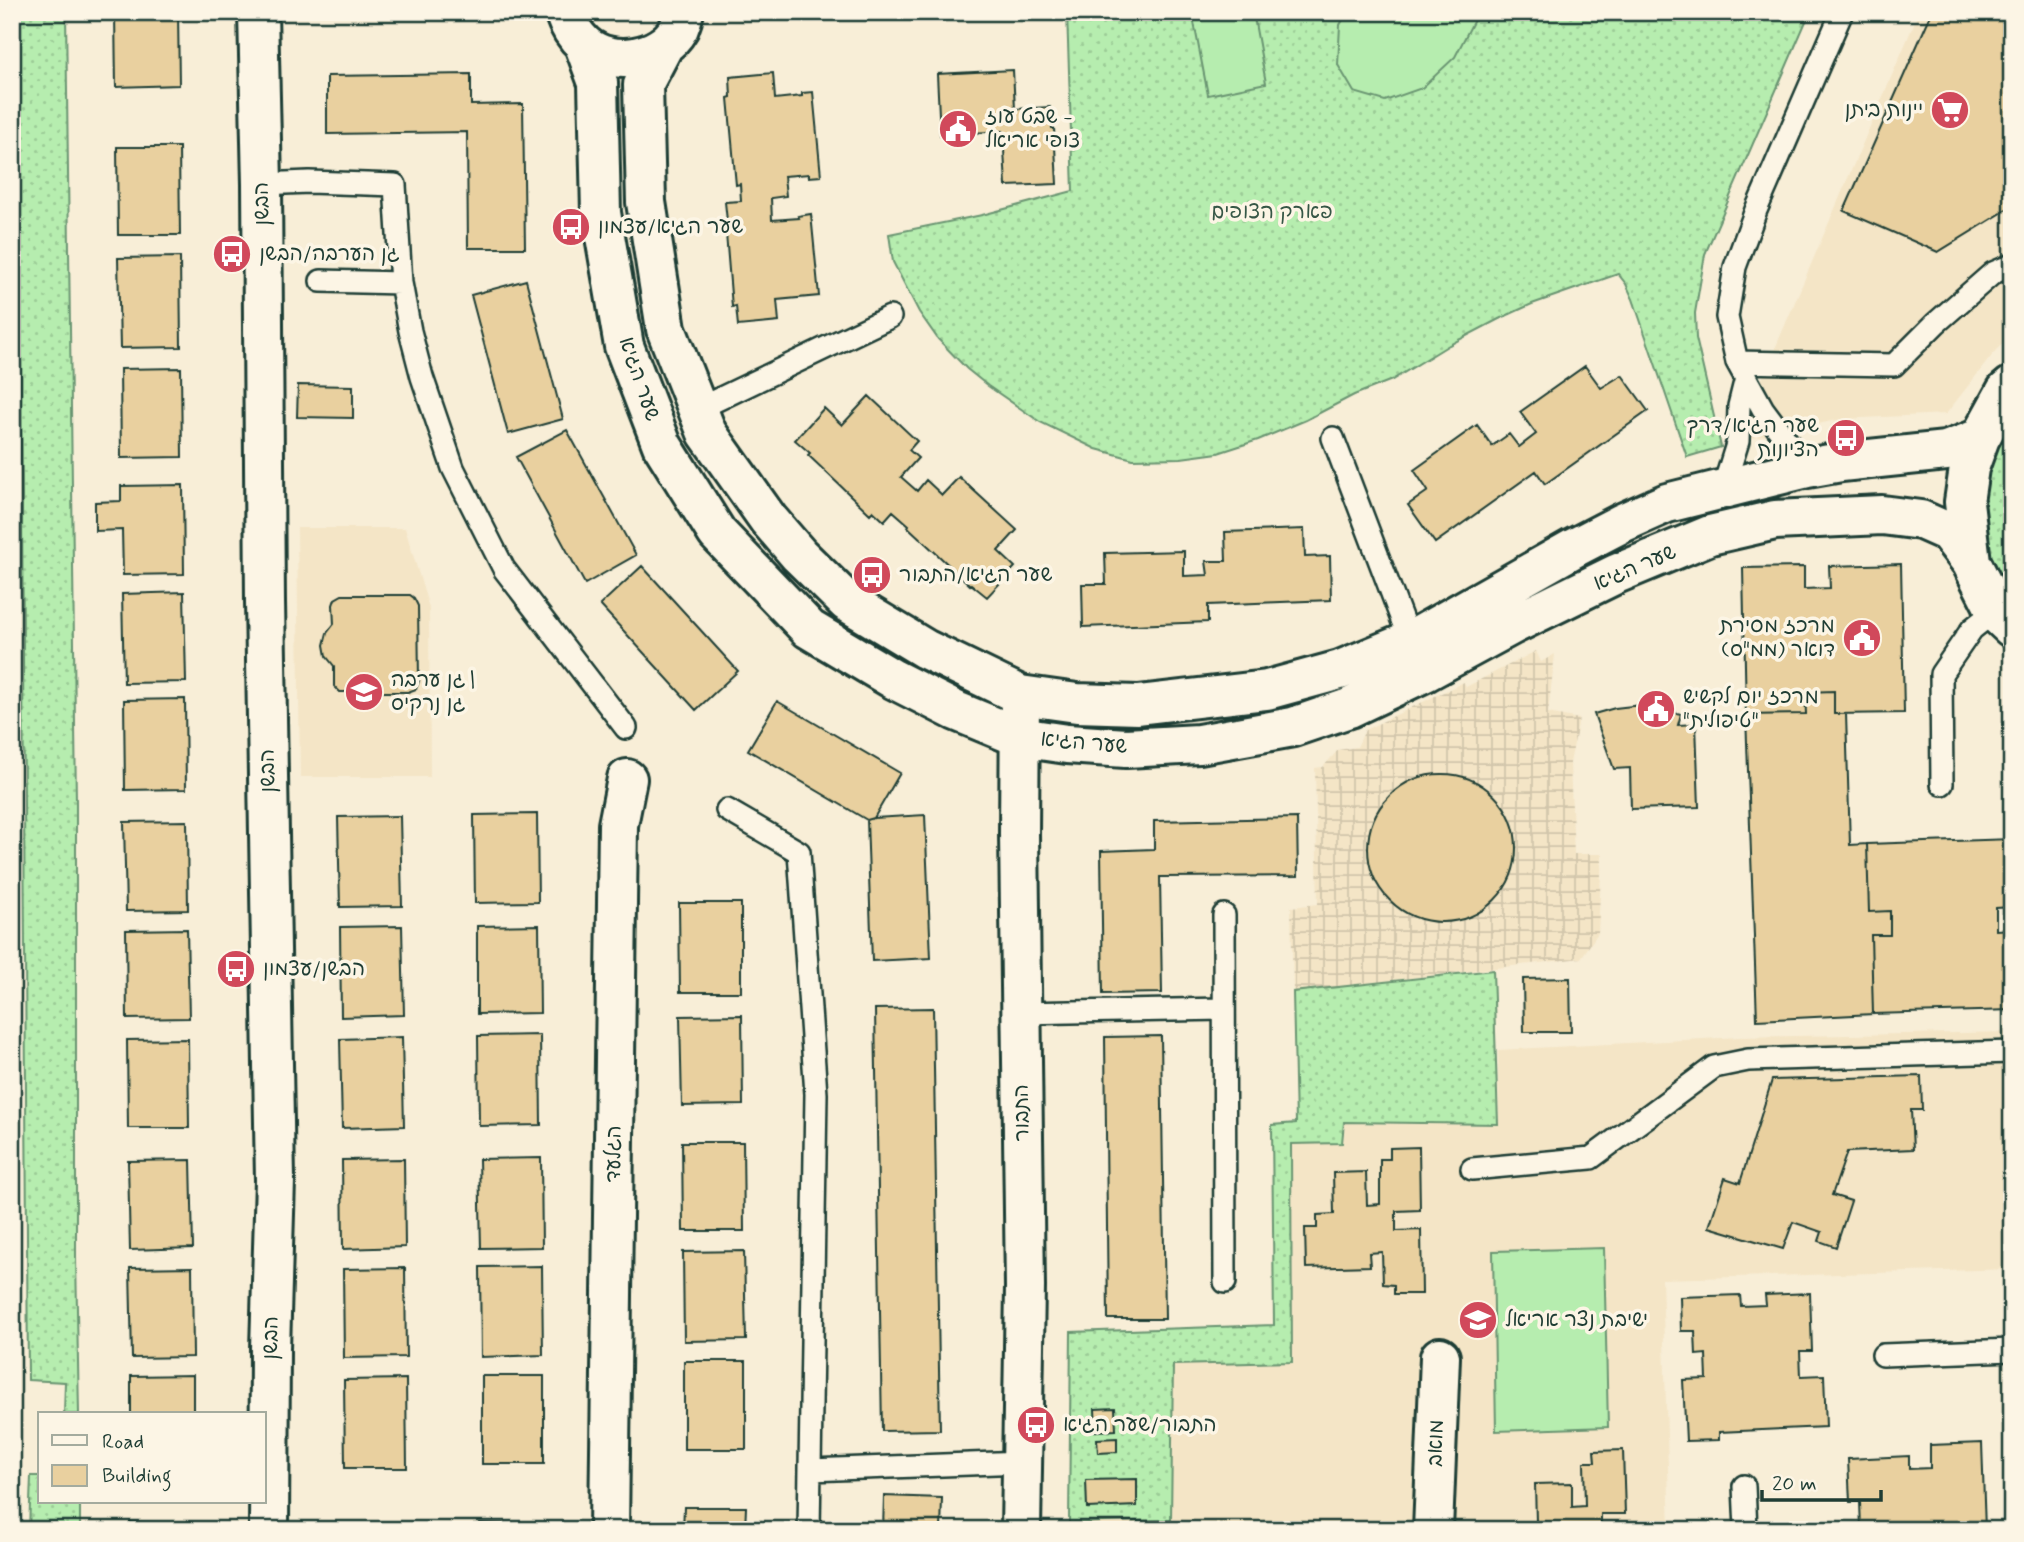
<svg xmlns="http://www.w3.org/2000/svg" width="2024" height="1542" font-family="Mynerve,'Playpen Sans Hebrew',sans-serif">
	<defs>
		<pattern id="industrial-grid" width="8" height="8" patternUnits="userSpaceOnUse" patternTransform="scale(1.75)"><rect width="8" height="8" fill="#f4e5c6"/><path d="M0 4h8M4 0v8" fill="none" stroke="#d1c5ab"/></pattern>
		<pattern id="grass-dots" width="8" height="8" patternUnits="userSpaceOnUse" patternTransform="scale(1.75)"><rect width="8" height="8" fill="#b6edaf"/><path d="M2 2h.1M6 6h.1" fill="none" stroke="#9ccc97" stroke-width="1.8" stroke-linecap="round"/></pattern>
	</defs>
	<rect width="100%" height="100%" fill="#f8eed7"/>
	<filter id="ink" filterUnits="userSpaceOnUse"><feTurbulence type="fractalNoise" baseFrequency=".0143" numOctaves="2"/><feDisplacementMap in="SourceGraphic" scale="14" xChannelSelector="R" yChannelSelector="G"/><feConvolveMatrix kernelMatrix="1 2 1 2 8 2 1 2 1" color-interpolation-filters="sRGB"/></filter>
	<g filter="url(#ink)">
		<path fill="#f4e5c6" d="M1919 12H2012V336L1997 349 1946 414 1841 419 1735 442Z
			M297 528H405L429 608 430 777H300Z
			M2012 1032V1269L1662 1279 1670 1530H1069V1524L1170 1520 1173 1365 1292 1362V1144L1343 1143 1345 1123 1499 1125 1498 1050 1740 1037Z"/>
		<path fill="url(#industrial-grid)" d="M1536 651 1541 662 1555 654 1548 713 1579 719 1570 763 1574 854H1602L1598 933 1581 958 1293 992 1291 907 1318 904 1315 768 1323 767 1338 750 1357 747 1365 730 1464 682 1466 687Z"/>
		<path fill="url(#grass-dots)" stroke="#6a9572" stroke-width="2" d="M16 12H66L76 803V1258L79 1414H64L65 1382 28 1380 22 515Z
			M1067 12H1810L1705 254 1695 313 1696 338 1721 447 1687 457 1633 299 1626 284 1618 274 1532 304 1499 319 1449 345 1392 380 1354 395 1306 420 1258 440 1218 453 1181 458 1133 459 1096 449 1040 422 988 386 967 369 938 339 919 312 893 262 889 234 982 215 1073 191Z
			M2012 419V599L1990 555 1983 502 1994 448Z
			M1493 970 1498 1124 1344 1122 1342 1143 1291 1144 1292 1362 1173 1365 1171 1520 1069 1523 1071 1332 1274 1325 1272 1125 1296 1123 1293 992Z
			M31 1476H40V1502H80V1530H29Z"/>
		<path fill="#b6edaf" stroke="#6a9572" stroke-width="2" d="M1192 12H1253L1266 83 1208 95Z
			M1347 12H1477L1476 16 1455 57 1422 88 1385 101 1354 92 1338 65 1340 25Z
			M1604 1248 1608 1427 1496 1431 1493 1251Z"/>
		<path fill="#e9d09f" stroke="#1f3d34" stroke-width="2" d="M115 12H178L179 85 116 87Z
			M1932 12H2012V207L2002 211 2003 212 1938 252 1844 211Z
			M1013 70 1015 109 1050 107 1052 128H1054L1057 184 1006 186 1003 131 940 135 937 74Z
			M773 73 775 99 802 96V93L813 92 821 176 809 177V174L784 176 786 196 771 198 772 220 799 218 798 216 811 214 819 296 777 300 779 322 738 326 736 306 732 307 725 221H727L725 202 741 201 740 184 736 185 728 98 731 97 730 77Z
			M471 74V105L523 104 525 248H468L467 132 327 134V76Z
			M117 147H179L180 235H118Z
			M180 257 181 347 120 348 118 258Z
			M526 280 563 419 508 434 471 295Z
			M1585 366 1601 388 1622 375 1648 411 1545 484 1536 471 1435 543 1408 505 1428 491 1414 470 1477 425 1492 446 1509 434 1519 447 1536 434 1520 412Z
			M181 368 182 457 121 458 120 369Z
			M298 385 353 386V418L297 417Z
			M869 396 917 441 909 450 918 458 901 477 917 491 926 480 942 495 959 477 1017 530 998 551 1015 567 987 597 971 584 970 585 908 527 909 525 893 511 884 521 873 511 870 514 808 455 810 453 795 440 824 408 842 425Z
			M567 430 636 555 585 584 516 457Z
			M183 485 184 574 123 575 122 530 95 531V502L121 501V486Z
			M1304 529 1305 557 1330 556 1331 600 1208 605V622L1083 627 1082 584H1106L1105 553 1184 551V576L1208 575 1206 561H1226L1225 532Z
			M1901 564 1904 713 1834 714V691L1805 692 1806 714 1746 715 1743 568 1804 567V589L1830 588 1829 566Z
			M642 566 738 671 696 710 600 605Z
			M184 592 186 682 124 683 122 594Z
			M342 595H410L414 598 418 606 419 681 416 689 408 692H340L334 686V666L326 656 324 645 327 633 334 624 333 605 335 599Z
			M1834 691V714H1846L1850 845 1867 844 1869 912 1890 911V935H1871L1873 1014 1757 1020 1746 715 1806 714 1805 692Z
			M185 699 186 789 125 790 124 700Z
			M777 701 900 773 874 818 867 820 748 750Z
			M1641 705 1681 714 1678 725 1696 724 1699 807 1631 809 1630 768 1614 769 1594 714 1615 708Z
			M1368 848a74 74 0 1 1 148 0a74 74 0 1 1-148 0Z
			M537 814 538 902 475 903 474 815Z
			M925 815 931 958 872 961 867 820 874 818Z
			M400 816 402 906 340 907 338 817Z
			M1297 818 1298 876 1160 877 1162 993 1103 994 1101 851 1154 849V821Z
			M187 821 188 910 126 911 124 822Z
			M2012 839V907L1996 908V930L2012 929V1010L1873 1014 1871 935H1890V911L1869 912 1867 844Z
			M679 903H741V992H680Z
			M539 925 540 1013 477 1014V926Z
			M402 926 404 1015 341 1017 340 927Z
			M187 929 189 1018 127 1019 126 930Z
			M1570 978 1571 1032H1524L1523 979Z
			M933 1008 940 1430 882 1431 875 1009Z
			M742 1015 743 1105 682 1106 680 1016Z
			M540 1035 541 1125 479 1126 478 1036Z
			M1161 1036 1165 1319H1108L1105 1037Z
			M402 1037 404 1126 342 1128 340 1039Z
			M188 1039 189 1128H128L127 1040Z
			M1921 1076 1922 1110H1911L1913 1149 1847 1152 1832 1195 1851 1201 1836 1247 1819 1241 1822 1232 1793 1222 1783 1249 1709 1227 1725 1178 1740 1183 1772 1080Z
			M682 1142H743L744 1231H683Z
			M1419 1147 1420 1210 1396 1211V1231L1421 1230 1422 1294H1394V1285L1383 1284 1382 1252 1369 1253 1370 1266 1306 1268 1305 1228H1317V1215L1334 1214 1333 1173 1366 1172 1367 1205 1380 1204V1159H1390V1148Z
			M541 1158 542 1247 481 1248 479 1159Z
			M404 1159 405 1247 343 1249 342 1160Z
			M191 1160 193 1248 130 1250 128 1161Z
			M744 1251 746 1340 684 1341 683 1252Z
			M542 1266 543 1355 481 1357 480 1267Z
			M192 1267 193 1357 132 1358 130 1268Z
			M405 1268 406 1357 344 1358 343 1269Z
			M1810 1293 1812 1351H1800L1801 1376 1824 1375 1826 1427 1719 1432V1440L1686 1441 1683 1380 1707 1379 1706 1354 1696 1355 1695 1331H1681L1680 1297 1740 1295 1741 1306 1766 1305 1765 1295Z
			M684 1361H746V1449H684Z
			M193 1375V1414H131V1376Z
			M482 1376H544V1464H482Z
			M406 1379 407 1468H345L344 1380Z
			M1115 1408 1116 1430 1096 1431 1095 1409Z
			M1117 1438V1452L1098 1453 1097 1439Z
			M1982 1443 1985 1530H1850V1528H1861L1860 1502H1850L1848 1459 1909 1456V1469L1930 1468V1445Z
			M1623 1450 1625 1514H1601V1530H1549V1522H1536L1535 1484 1572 1483V1507L1585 1506 1584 1462H1595L1594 1451Z
			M1137 1479V1506L1087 1508 1086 1480Z
			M884 1496 942 1498 941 1530H883Z
			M684 1507H746L745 1530H683Z
			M130 1522 192 1524V1530H130Z
			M480 1523 542 1524V1530H479Z
			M344 1525 406 1526V1530H344Z"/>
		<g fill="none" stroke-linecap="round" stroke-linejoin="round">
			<g stroke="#1f3d34" stroke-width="26">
				<path id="service" d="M262 184 309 182 395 185 401 283 410 331 422 377 453 468 504 569 626 728
					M321 281 401 283
					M1737 362 1894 365 1936 323 1993 273 2012 265
					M698 409 890 317
					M1333 438 1410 641
					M1807 468 1763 409 1737 362 1727 317 1735 267 1756 210 1842 12
					M1723 489 1738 441 1739 406 1746 378
					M1942 784 1941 674 1972 629 1996 610
					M727 810 799 852 816 1094 809 1530
					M1224 915 1225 1282
					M1020 1013 1223 1009
					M1472 1169 1591 1158 1714 1067 1748 1060 2012 1052
					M1883 1355 2012 1350
					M810 1470 1023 1462
					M1744 1486 1746 1530"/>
			</g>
			<g stroke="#1f3d34" stroke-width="44">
				<path id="minor" d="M258 12 262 184 265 602 275 1180 270 1349 269 1530
					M1020 695 1019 834 1025 1287 1021 1530
					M609 1530 618 825 627 779
					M1433 1530 1440 1357"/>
			</g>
			<g stroke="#1f3d34" stroke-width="44">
				<path id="tertiary" d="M564 12C568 24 574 35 584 44 611 68 661 60 679 28 681 23 683 17 684 12
					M584 45 598 83 601 213 624 346 662 445 717 533 809 629 893 679 956 711 1019 737 1067 744 1126 748 1199 744 1293 727 1349 708 1427 671 1512 625 1616 574 1710 535 1775 520 1882 515 1921 520 1948 532 1971 562
					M664 45 643 85 646 202 666 329 707 433 768 519 799 555 847 602 925 649 1020 695 1077 703 1138 705 1267 690 1340 670 1410 641 1574 548 1622 523 1667 503 1807 468 1841 462 1946 451 1980 438
					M2012 386 2006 391 1980 438 1969 468 1964 502 1971 562 1998 615 2012 628"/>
			</g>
			<use href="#service" stroke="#fcf5e5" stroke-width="21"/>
			<use href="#minor" stroke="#fcf5e5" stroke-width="38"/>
			<use href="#tertiary" stroke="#fcf5e5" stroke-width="38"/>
		</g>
	</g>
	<defs>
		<g id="supermarket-disc" transform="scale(2.0125)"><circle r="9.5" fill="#d1495b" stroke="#fcf5e5"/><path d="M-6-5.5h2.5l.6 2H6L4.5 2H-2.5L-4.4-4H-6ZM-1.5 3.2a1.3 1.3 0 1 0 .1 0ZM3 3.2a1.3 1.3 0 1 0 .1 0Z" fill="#fff"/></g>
		<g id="civic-disc" transform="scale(2.0125)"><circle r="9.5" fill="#d1495b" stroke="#fcf5e5"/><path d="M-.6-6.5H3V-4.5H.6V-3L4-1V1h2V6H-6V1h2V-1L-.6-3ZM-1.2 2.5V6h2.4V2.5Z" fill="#fff"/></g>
		<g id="bus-disc" transform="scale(2.0125)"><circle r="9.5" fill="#d1495b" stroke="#fcf5e5"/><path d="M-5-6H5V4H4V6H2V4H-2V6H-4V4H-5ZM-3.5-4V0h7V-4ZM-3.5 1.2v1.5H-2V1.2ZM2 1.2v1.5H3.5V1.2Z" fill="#fff"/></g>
		<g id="school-disc" transform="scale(2.0125)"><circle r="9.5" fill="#d1495b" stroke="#fcf5e5"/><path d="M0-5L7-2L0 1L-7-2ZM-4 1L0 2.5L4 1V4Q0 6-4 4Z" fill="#fff"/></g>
	</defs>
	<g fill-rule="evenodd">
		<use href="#supermarket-disc" x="1950" y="110"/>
		<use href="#civic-disc" x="958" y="129"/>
		<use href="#bus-disc" x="571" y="227"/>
		<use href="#bus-disc" x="232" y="254"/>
		<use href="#bus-disc" x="1846" y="438"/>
		<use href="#bus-disc" x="872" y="575"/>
		<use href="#civic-disc" x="1862" y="638"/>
		<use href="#school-disc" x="364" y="692"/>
		<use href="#civic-disc" x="1656" y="709"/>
		<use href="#bus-disc" x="236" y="969"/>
		<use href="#school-disc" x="1478" y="1320"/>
		<use href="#bus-disc" x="1036" y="1425"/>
	</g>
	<g text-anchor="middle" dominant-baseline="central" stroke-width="7" stroke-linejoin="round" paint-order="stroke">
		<g font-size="21" fill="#1f3d34" stroke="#fcf5e5" text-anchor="start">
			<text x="1923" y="110" text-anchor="end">יינות ביתן</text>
			<text x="985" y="117">שבט עוז -<tspan x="985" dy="24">צופי אריאל</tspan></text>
			<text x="598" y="227">שער הגיא/עצמון</text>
			<text x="259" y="254">גן הערבה/הבשן</text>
			<text x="1819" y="426" text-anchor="end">שער הגיא/דרך<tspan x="1819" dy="24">הציונות</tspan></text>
			<text x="899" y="575">שער הגיא/התבור</text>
			<text x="1835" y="626" text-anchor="end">מרכז מסירת<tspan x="1835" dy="24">דואר (ממ"ס)</tspan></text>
			<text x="391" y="680">גן ערבה |<tspan x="391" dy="24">גן נרקיס</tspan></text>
			<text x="1683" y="697">מרכז יום לקשיש<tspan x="1683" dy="24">"טיפולית"</tspan></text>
			<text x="263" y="969">הבשן/עצמון</text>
			<text x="1505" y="1320">ישיבת נצר אריאל</text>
			<text x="1063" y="1425">התבור/שער הגיא</text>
		</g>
		<g font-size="21" fill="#1f3d34" stroke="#fcf5e5">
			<text transform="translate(262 204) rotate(-91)">הבשן</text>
			<text transform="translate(639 379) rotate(71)">שער הגיא</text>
			<text transform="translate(1635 568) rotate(-23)">שער הגיא</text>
			<text transform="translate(1084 743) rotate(5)">שער הגיא</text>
			<text transform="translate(268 771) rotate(-91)">הבשן</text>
			<text transform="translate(1022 1113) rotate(-91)">התבור</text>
			<text transform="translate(614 1154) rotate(-89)">הגלעד</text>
			<text transform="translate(271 1338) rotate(-89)">הבשן</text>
			<text transform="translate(1436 1443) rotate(-88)">מואב</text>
		</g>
		<g font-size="21" fill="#365746" stroke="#fcf5e5">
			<text x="1272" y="212">פארק הצופים</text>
		</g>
	</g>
	<rect width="2024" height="1542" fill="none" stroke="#fcf5e5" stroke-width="42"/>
	<rect x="21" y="21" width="1982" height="1500" fill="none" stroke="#1f3d34" stroke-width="2.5" filter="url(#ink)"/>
	<rect x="38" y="1412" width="228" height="91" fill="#fcf5e5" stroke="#a4ab9e" stroke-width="2"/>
	<rect x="52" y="1435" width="35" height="10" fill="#fcf5e5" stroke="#a4ab9e" stroke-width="2"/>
	<text x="102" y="1448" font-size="21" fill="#1f3d34">Road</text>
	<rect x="52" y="1465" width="35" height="21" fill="#e9d09f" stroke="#a4ab9e" stroke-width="2"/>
	<text x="102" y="1482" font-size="21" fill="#1f3d34">Building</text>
	<path d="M1762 1490v10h119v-10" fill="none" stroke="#1f3d34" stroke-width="3.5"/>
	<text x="1772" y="1490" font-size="21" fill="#1f3d34" stroke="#fcf5e5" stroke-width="5" paint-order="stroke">20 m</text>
</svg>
